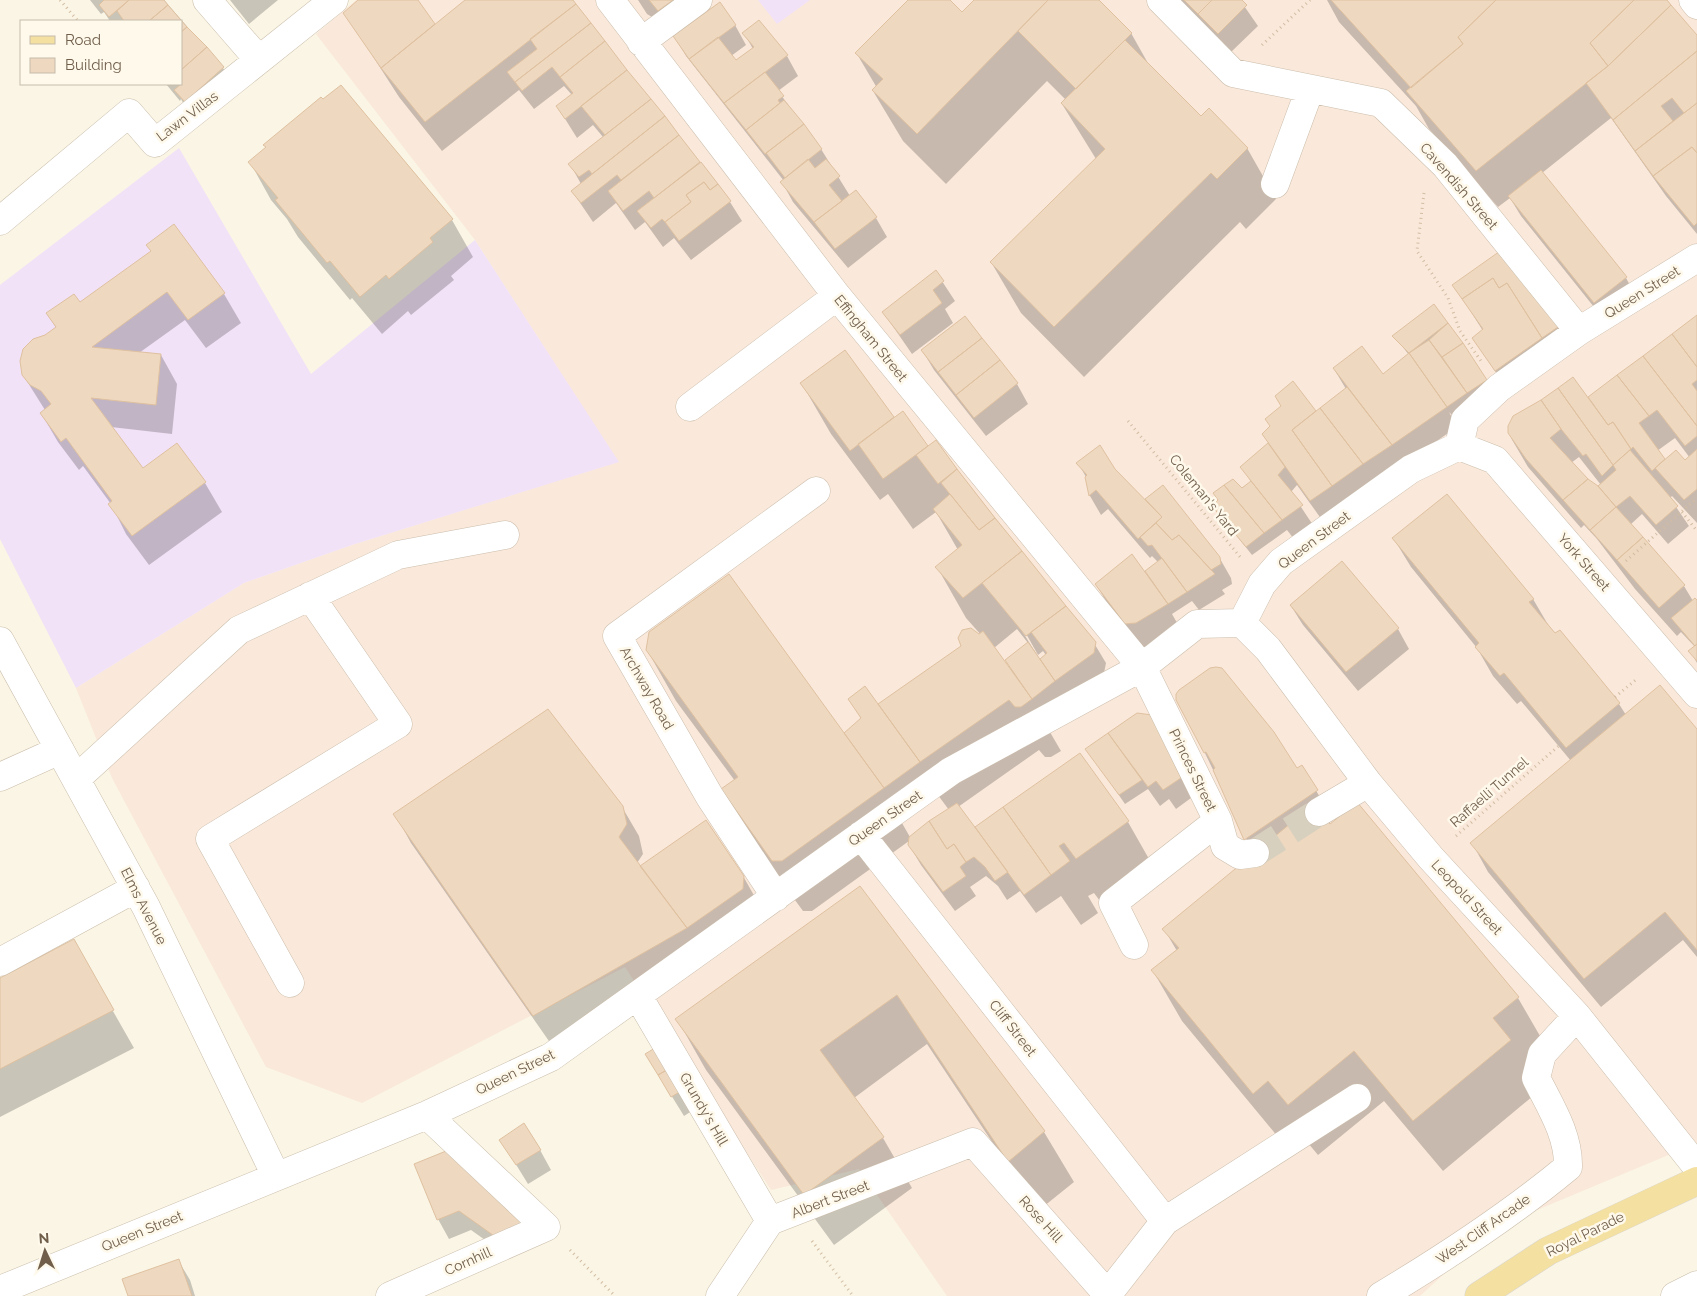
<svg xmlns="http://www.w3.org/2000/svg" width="1697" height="1296" font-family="Raleway,sans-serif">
	<rect width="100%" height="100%" fill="#faf5e5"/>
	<path fill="#fae8da" d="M356 0H1697V1143L1494 1228 1420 1296H947L859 1169 771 1190 625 967 362 1103 266 1067 112 778 76 688 244 583 352 545 618 462 475 240 316 34Z"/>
	<path fill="#f2e2f7" d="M758 0H810L777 24Z
		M179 148 311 374 475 240 619 462 352 545 244 583 76 688 0 539V285Z"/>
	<path fill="#0003" fill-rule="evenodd" d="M90 0H164L223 68 235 87 187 110 181 99 180 101 166 84H181V21H110L104 12 101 14Z
		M230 0H278L249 24Z
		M360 0H417L435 26 467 0H571L730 202 742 221 691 260 674 238 663 247 645 222 635 230 616 203 593 222 572 191 581 184 570 164 603 137 593 125 577 138 557 106 572 95 564 86 534 109 519 90 442 151 399 97 345 13Z
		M638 0H711L652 17 647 14Z
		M909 0H948L962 14 976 0H1097L1131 33 1149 65 1201 118 1247 148 1276 199 1246 229 1240 222 1084 377 1021 313 991 262 1096 159 1062 104 1066 100 1047 81 946 184 903 141 873 91 877 88 857 54Z
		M1178 0H1240L1258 26 1230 53Z
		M1327 0H1664L1697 39V234L1666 196 1611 118 1542 173 1626 278 1637 298 1606 322 1521 216 1510 198 1498 207 1429 129 1416 106 1339 22Z
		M758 22 787 56 798 76 778 91 821 149 850 196 876 218 887 237 848 268 793 202 782 182 784 181 686 56 674 36 735 25 746 45 731 56 736 61 753 49 744 33Z
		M341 87 452 220 473 257 451 276 454 280 411 315 408 311 382 334 352 298 350 300 298 237 287 219 271 200 250 162 267 148 265 145Z
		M174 226 224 294 241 323 206 348 185 320 139 353 161 355 177 384 172 434 111 427 142 470 177 444 205 483 222 512 149 565 126 534 111 504 83 466 79 470 58 442 41 413 45 410 23 375 45 336 56 328 48 314 80 304 152 251Z
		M1503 251 1573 337 1507 390 1474 338 1483 331 1454 285Z
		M936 272 955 301 945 309 953 323 912 354 883 312Z
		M1434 306 1492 390 1453 416 1449 412 1457 427 1322 520 1297 485 1291 492 1313 525 1294 539 1287 530 1252 555 1213 506 1251 482 1242 467 1269 444 1263 435 1271 427 1293 383 1316 413 1346 389 1334 369 1383 376 1409 355 1394 336Z
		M1697 316V523L1672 496 1670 498 1689 526 1668 544 1642 514 1630 525 1684 586 1693 601 1697 602V663L1690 651 1695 647 1681 632 1677 636 1635 589 1597 539 1584 525 1581 528 1528 467 1511 438 1587 399ZM1675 438 1690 458 1685 461H1665L1657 451ZM1579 457 1601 485 1602 493 1571 463Z
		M965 317 1017 384 1028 404 986 436 934 370 922 350Z
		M844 352 894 419 902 413 928 447 935 442 1094 643 1106 663 1104 673 1040 715 1061 751 1051 757H1045L1039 750 958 807 975 829 1080 755 1128 822 1157 873 1106 909 1094 893 1088 896 1098 913 1081 925 1061 896 1036 913 1020 891 1007 900 998 886 986 876 970 887 976 896 955 911 921 865 909 845V841L812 911H803L751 840 722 790 735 781 676 701 647 650 843 735 862 720 849 699 878 705 982 636 966 618 937 567 958 550 936 512 913 529 888 494 880 500 831 434 802 384ZM1017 629 1028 643 1010 670 994 648ZM1024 630 1038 655 1043 651 1046 655 1041 661 1022 631ZM929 783 949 810 910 837 891 804Z
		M1078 463 1114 470 1145 501 1163 487 1219 557 1231 578 1232 584 1222 590 1225 594 1199 610 1192 601 1172 614 1188 642 1148 661 1118 622 1096 584 1148 578 1158 562 1152 556 1150 558 1108 509 1101 515 1090 496 1086 477Z
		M1394 539 1533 599 1550 628 1619 704 1626 715 1697 731V957L1683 940 1601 1007 1488 872 1472 843 1571 761 1521 701 1517 704 1493 676 1477 648 1411 567Z
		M1342 563 1398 629 1409 649 1358 691 1303 625 1291 606Z
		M1177 695 1297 769 1302 766 1333 820 1328 824 1518 998 1547 1048 1539 1091 1443 1171 1384 1101 1318 1155 1298 1131 1283 1143 1182 1021 1153 971 1177 951 1164 929 1254 855Z
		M1137 714 1163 736 1191 798 1176 809 1169 799 1160 806 1148 789 1125 804 1087 749Z
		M622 807 639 836 643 854 637 863 640 868 743 876 760 906 551 1044 411 843 395 814Z
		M860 887 1044 1132 1074 1182 1038 1211 927 1044 854 1098 883 1138 912 1188 834 1245 706 1070 677 1019Z
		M73 941 134 1048 0 1117V979Z
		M659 1047 695 1109 684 1116 658 1074Z
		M501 1140 540 1150 551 1170 528 1184Z
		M450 1150 509 1257 471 1230 449 1239 438 1219Z
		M178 1260 190 1280 195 1296H129Z"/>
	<path fill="#eed8bf" stroke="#dfc1a0" d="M104 0H129L109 17 99 5Z
		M129 0H164L168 5 149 21H124L117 11Z
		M358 0H418L435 24 381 68 343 13Z
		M465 0H573L576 4 425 122 381 68Z
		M649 0H673L658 11Z
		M908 0H950L962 12 974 0H1048L917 134 872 90 883 79 855 53Z
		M1048 0H1099L1132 33 1076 89 1018 31Z
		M1184 0H1212L1198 14Z
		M1212 0H1242L1247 5 1218 34 1198 14Z
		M1331 0H1496L1458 37 1463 44 1411 88Z
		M1496 0H1634L1590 43 1608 66 1476 171 1406 91 1463 44 1458 37Z
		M1634 0H1667L1671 5 1608 66 1590 43Z
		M720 2 736 25 689 59 673 36Z
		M576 4 591 23 515 82 507 72 537 49 530 39Z
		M168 5 187 27 181 32V21H149Z
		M1671 5 1697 35V51L1613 120 1586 83 1608 66Z
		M759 20 788 55 724 103 689 59 718 37 736 60 754 47 742 33Z
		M591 23 605 41 560 77 552 67 522 91 515 82Z
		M187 27 207 47 181 70V32Z
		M1125 40 1201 116 1209 108 1248 148 1217 179 1211 173 1054 327 990 262 1105 149 1061 103Z
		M605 41 627 70 565 119 556 106 573 93 560 77Z
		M207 47 224 67 185 102 174 90 181 84V70Z
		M1697 51V103L1684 113 1672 98 1661 106 1673 121 1635 151 1613 120Z
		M627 70 651 99 605 135 581 106Z
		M765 72 784 96 778 100 780 103 746 130 724 103Z
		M341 85 453 219 430 238 433 242 389 279 386 275 360 297 330 261 327 263 275 200 278 198 248 162 266 147 263 145 321 97 323 99Z
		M651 99 665 116 592 174 589 170 579 177 568 164Z
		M784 100 804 124 765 154 746 130Z
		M1697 103V153L1692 147 1653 176 1635 151Z
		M665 116 679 135 621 180 617 175 581 203 571 191Z
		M804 124 822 149 785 178 766 153Z
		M679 135 700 162 654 198 649 191 623 211 608 191Z
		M1692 147 1697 153V223L1694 226 1653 176Z
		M808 159 815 168 826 159 840 176 829 185 842 201 814 222 780 182Z
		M701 162 718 184 710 190 704 182 686 195 691 202 665 222 662 219 651 228 637 211Z
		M1541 170 1627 277 1594 303 1508 196Z
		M704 182 710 190 718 184 731 201 679 241 665 222 691 202 686 195Z
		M856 190 877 217 835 249 814 222Z
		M174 224 225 293 188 320 167 292 92 347 161 354 156 405 91 398 143 468 177 443 206 482 132 536 108 504 112 501 66 438 61 442 40 413 51 404 41 391 30 385 22 375 20 361 23 349 33 339 45 335 56 327 46 313 74 294 80 302 151 251 146 245Z
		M1503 249 1561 325 1542 338 1507 283 1499 288 1493 278 1462 299 1452 285Z
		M936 270 944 281 933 290 942 303 900 335 882 312Z
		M1493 278 1499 288 1507 283 1542 338 1495 371 1472 338 1483 329 1462 299Z
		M1434 304 1448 323 1409 353 1392 336Z
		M1697 315V367L1672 334Z
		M965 316 982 338 938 372 921 350Z
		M1448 323 1463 343 1442 357 1429 340Z
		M1672 334 1697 367V380L1692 384 1697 391V426L1643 356Z
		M982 338 1000 360 956 395 938 372Z
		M1429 340 1467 393 1447 407 1409 353Z
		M1463 343 1487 380 1467 393 1442 357Z
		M1362 346 1383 374 1409 353 1447 407 1392 445 1333 368Z
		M845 350 894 417 850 451 800 383Z
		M1643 356 1697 426V436L1685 446 1657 410 1649 416 1617 375Z
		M1000 360 1018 383 974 418 956 395Z
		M1617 375 1649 416 1639 423 1665 459 1652 471 1633 447 1631 449 1613 422 1608 425 1588 397Z
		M1573 377 1608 425 1613 422 1631 449 1613 465 1558 388Z
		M1293 381 1316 411 1292 430 1332 486 1310 501 1262 434 1270 426 1265 419 1281 406 1275 396Z
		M1347 387 1392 445 1363 464 1320 408Z
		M1558 388 1613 465 1602 476 1586 454 1583 456 1561 429 1541 400Z
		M1541 400 1561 429 1550 438 1588 479 1563 500 1526 459 1508 433V426L1513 416Z
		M1320 408 1363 464 1332 486 1292 430Z
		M903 411 928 446 883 479 858 444Z
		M936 440 957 469 938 484 916 455Z
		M1268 443 1285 467 1278 475 1303 505 1282 520 1240 467Z
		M1100 445 1115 469 1162 517 1138 539 1096 490 1089 496 1085 477 1087 475 1076 463Z
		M1697 449V489L1684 500 1655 468 1676 450 1685 460Z
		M1630 450 1678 506 1656 525 1630 496 1616 507 1598 486 1616 470 1613 465Z
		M957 469 995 518 979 530 941 483Z
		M1233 479 1242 488 1251 481 1282 520 1264 533 1224 485Z
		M1588 479 1598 486 1616 507 1590 530 1563 500Z
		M1163 485 1220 557 1221 564 1211 570 1179 535 1172 540 1156 523 1162 517 1145 499Z
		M1224 485 1264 533 1246 547 1212 506 1218 500 1213 493Z
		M950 494 979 530 995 518 1022 551 963 598 935 567 962 545 933 509Z
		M1447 494 1534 599 1529 602 1555 633 1560 630 1620 703 1566 748 1504 673 1500 676 1475 647 1479 643 1392 538Z
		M1616 507 1643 537 1617 560 1590 530Z
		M1156 523 1172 540 1179 535 1215 574 1187 592 1152 545 1148 546 1140 537Z
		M1643 537 1685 585 1659 608 1617 560Z
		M1022 551 1066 606 1026 636 982 583Z
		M1132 554 1168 604 1136 623 1125 624 1095 584Z
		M1162 558 1187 592 1168 604 1145 571Z
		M1342 561 1399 628 1346 672 1290 605Z
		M729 574 884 788 782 861H772L721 789 738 777 646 650 649 632Z
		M1695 598 1697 600V644L1695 646 1671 618Z
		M1066 606 1096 642 1094 653 1055 681 1040 659 1047 653 1031 632Z
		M971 628 979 634 983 631 1032 699 1021 707H1015L1009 700 920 762 878 704 961 646 958 638 962 630Z
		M1028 642 1055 681 1032 699 1005 660Z
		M1697 644V661L1688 651Z
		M1216 667 1222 668 1274 732 1297 768 1302 765 1318 790 1244 840 1213 770 1215 768 1206 752 1204 753 1176 700V694L1179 690 1210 668Z
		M1660 685 1697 729V950L1665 912 1584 979 1470 843Z
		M865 686 920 762 884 788 844 733 861 718 848 699Z
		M548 709 623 806 627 824 619 837 687 928 533 1016 393 814Z
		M1137 713 1152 715 1181 778 1163 790 1156 781 1148 787 1108 733Z
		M1108 733 1142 780 1119 795 1085 749Z
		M1080 753 1129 821 1076 859 1064 843 1059 846 1070 861 1051 875 1003 807Z
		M1357 802 1519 997 1493 1018 1511 1040 1413 1121 1354 1051 1288 1105 1268 1081 1253 1094 1151 970 1179 948 1162 929 1313 805 1330 824Z
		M957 803 1008 872 995 881 985 867 974 857 966 862 954 844 947 849 929 821Z
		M1003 807 1051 875 1024 895 975 827Z
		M706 820 744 876 743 889 687 928 640 866Z
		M929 821 947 849 954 844 966 862 960 867 966 876 943 892 908 845 909 837Z
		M860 886 1045 1131 1008 1162 897 995 820 1050 884 1137 804 1195 675 1019Z
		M74 939 114 1010 0 1069V978Z
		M660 1045 672 1067 658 1075 645 1054Z
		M672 1067 685 1089 671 1097 658 1075Z
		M524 1123 541 1150 516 1165 499 1140Z
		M451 1149 528 1225 497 1238 459 1211 437 1220 414 1164Z
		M179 1259 192 1296H128L122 1279Z"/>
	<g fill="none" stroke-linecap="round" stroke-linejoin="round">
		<path stroke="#d8d0bf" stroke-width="28" stroke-dasharray="28 14" stroke-linecap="butt" d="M1255 853 1319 812"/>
		<g stroke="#cbbeac" stroke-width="29">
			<path id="minor" d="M207 0 259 60
				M610 0 837 296 1142 667 1218 821 1225 846 1240 855 1255 853
				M1161 0 1233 73 1381 103 1445 165 1579 331
				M1693 0 1697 5
				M641 42 698 0
				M1275 184 1310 89
				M0 221 129 113 155 143 334 0
				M690 407 837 296
				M1459 446 1495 460 1697 694
				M1459 446 1465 420 1499 388 1579 331 1697 258
				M1242 623 1268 649 1368 783 1431 858 1577 1016 1697 1167
				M1242 623 1262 584 1281 562 1411 469 1459 446
				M0 641 146 907 276 1176
				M0 777 60 750
				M76 779 239 630 398 555 505 535
				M1319 812 1368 783
				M861 835 1165 1221
				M776 897 710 797 617 636 816 491
				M1134 945 1113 903 1218 821
				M0 962 136 888
				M290 983 210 839 398 724 310 596
				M638 996 770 1221
				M0 1290 427 1115 551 1057 951 771 1142 667 1197 624 1242 623
				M1108 1294 1165 1221 1357 1098
				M390 1296 546 1227 427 1115
				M720 1296 770 1221 973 1142 1109 1296
				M1381 1296C1446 1257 1510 1215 1568 1167 1569 1135 1550 1106 1536 1078L1542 1054 1577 1016
				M1675 1296 1697 1285"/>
		</g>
		<g stroke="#dad5d0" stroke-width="29">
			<path id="major" d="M1479 1296 1548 1251 1697 1181"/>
		</g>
		<path stroke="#d2bca2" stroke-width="3" stroke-dasharray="1 4" stroke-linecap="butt" d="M60 0 78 21
			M1262 45 1310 0
			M1424 193 1417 251 1448 298 1460 331 1481 361
			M1128 421 1241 558
			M1682 512 1697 531
			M1626 561 1697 498
			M1615 697 1638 678
			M1456 836 1562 743
			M812 1241 853 1296
			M570 1250 615 1296"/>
		<use href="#minor" stroke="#fff" stroke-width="28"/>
		<use href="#major" stroke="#f4e1a2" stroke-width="28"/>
	</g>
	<g text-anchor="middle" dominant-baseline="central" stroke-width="5" stroke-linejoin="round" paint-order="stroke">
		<g font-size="14" fill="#715f4c" stroke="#fef9eb">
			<text transform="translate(187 116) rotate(-37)">Lawn Villas</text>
			<text transform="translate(1459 186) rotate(49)">Cavendish Street</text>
			<text transform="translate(1642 292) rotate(-32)">Queen Street</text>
			<text transform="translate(871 338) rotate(51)">Effingham Street</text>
			<text transform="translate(1204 495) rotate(51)">Coleman's Yard</text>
			<text transform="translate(1314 540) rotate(-37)">Queen Street</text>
			<text transform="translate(1584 562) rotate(49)">York Street</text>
			<text transform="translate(647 688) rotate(60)">Archway Road</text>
			<text transform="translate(1193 770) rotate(64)">Princes Street</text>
			<text transform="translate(1489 792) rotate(-41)">Raffaelli Tunnel</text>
			<text transform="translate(885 818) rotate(-35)">Queen Street</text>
			<text transform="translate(1467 897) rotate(47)">Leopold Street</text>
			<text transform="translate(144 906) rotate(63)">Elms Avenue</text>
			<text transform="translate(1013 1028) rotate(52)">Cliff Street</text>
			<text transform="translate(515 1072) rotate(-26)">Queen Street</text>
			<text transform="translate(704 1109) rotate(60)">Grundy's Hill</text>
			<text transform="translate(830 1199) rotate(-21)">Albert Street</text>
			<text transform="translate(1041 1219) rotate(48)">Rose Hill</text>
			<text transform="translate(1483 1229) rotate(-35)">West Cliff Arcade</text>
			<text transform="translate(142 1231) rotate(-22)">Queen Street</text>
			<text transform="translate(1585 1234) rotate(-26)">Royal Parade</text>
			<text transform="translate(468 1261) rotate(-24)">Cornhill</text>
		</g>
	</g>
	<rect x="20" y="20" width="162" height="65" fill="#fef9eb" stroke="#c6bbab"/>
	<rect x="30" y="36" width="25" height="8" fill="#f4e1a2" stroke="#c6bbab"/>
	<text x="65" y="45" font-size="15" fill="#715f4c">Road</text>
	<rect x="30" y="58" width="25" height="15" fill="#eed8bf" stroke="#c6bbab"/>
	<text x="65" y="70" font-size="15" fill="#715f4c">Building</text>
	<g transform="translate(45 1251) rotate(356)" stroke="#fef9eb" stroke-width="4" paint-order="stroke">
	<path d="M0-4L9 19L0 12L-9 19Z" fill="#715f4c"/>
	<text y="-8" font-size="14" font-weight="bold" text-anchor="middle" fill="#715f4c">N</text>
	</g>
</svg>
